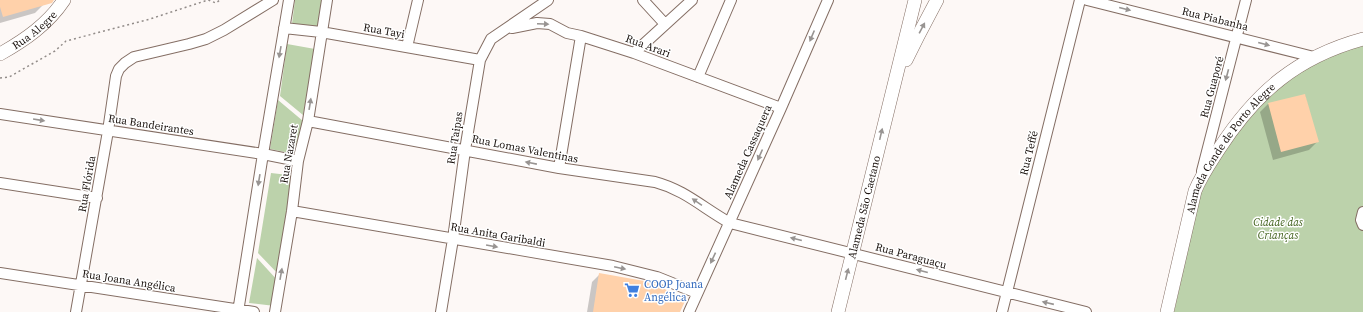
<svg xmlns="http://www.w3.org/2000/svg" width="1363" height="312" font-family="'Source Serif 4',serif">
	<rect width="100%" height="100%" fill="#fdf8f6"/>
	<path fill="#bcd2ab" d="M295 0H322L317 28 292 24Z
		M1363 42V312H1174L1200 195 1214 168 1251 110 1321 56Z
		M287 44 315 49 303 115 280 96Z
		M278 100 303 121 295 154 270 149Z
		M271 173 297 176 280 276 258 253Z
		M257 258 279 282 275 306 249 303Z"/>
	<path fill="#0003" d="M0 0H41L43 5 35 13 0 23Z
		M1305 95 1317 142 1309 150 1273 160 1260 112 1268 104Z
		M600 274 679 312H587L592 282Z"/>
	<path fill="#ffd1aa" d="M0 0H54L52 3 3 17 0 7Z
		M1305 94 1319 142 1281 152 1268 103Z
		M599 273 650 282 686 299 680 312H593Z"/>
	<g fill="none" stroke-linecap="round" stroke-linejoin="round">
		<g stroke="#846e64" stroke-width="12">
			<path id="minor" d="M643 0 665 24
				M1087 0 1314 57
				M284 28 321 32 480 60
				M512 28 537 23 550 24 567 33 581 36 634 53 781 108
				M407 47 418 0
				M634 53 692 0
				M698 77 731 0
				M0 114 263 154 298 161
				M308 121 559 168 655 182C685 190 703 208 730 223L1086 312
				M559 168 581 36
				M1202 171 1246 0
				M0 183 97 198
				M292 211 613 266 657 277 697 293
				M1363 212 1361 220 1363 225
				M0 273 254 312
				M76 312 108 131 116 76 119 69 125 63 134 57 189 44 206 39 224 30 273 0
				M238 312 263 154 289 0
				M275 312 292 211 298 161 308 121 327 0
				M441 312 453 239 465 150 480 60 491 39 548 0
				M689 312 781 108 828 0
				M1002 312 1080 0"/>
		</g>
		<g stroke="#846e64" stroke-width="14">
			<g id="major">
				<path id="s1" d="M0 54C25 40 48 24 64 0"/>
				<path d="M906 60 918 36 937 0"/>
				<path id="s2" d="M838 312 915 0"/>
				<path id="s3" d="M1167 312 1195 191C1201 176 1210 163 1219 149 1256 92 1297 57 1363 39"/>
			</g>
		</g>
		<path stroke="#928c89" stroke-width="1.5" stroke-dasharray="2 3" stroke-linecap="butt" d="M0 78 9 77 55 51 66 41 150 19 208 0 216 3 220 0"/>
		<use href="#minor" stroke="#fff" stroke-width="10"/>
		<use href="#major" stroke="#fff" stroke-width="13"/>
	</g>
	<defs><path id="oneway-solid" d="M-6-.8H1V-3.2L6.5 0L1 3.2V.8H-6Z"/></defs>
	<g fill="#989492">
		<use href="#oneway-solid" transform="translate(1125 9) rotate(14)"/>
		<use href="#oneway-solid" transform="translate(543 24) rotate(3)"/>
		<use href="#oneway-solid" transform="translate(922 28) rotate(-62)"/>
		<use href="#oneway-solid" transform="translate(812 36) rotate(113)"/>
		<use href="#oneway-solid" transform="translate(1264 44) rotate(15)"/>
		<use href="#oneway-solid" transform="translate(280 52) rotate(100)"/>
		<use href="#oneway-solid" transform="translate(1227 75) rotate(105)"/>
		<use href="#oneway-solid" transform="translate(310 104) rotate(-81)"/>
		<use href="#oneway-solid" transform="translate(39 120) rotate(9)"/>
		<use href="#oneway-solid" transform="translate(881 134) rotate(-77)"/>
		<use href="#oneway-solid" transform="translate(760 155) rotate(114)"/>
		<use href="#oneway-solid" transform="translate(531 163) rotate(-169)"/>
		<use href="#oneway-solid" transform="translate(259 180) rotate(99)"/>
		<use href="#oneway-solid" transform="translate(697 202) rotate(-146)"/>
		<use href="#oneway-solid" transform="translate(796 239) rotate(-166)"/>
		<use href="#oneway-solid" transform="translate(492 246) rotate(10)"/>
		<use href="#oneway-solid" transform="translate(713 258) rotate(115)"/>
		<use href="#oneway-solid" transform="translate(620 268) rotate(12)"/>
		<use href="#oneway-solid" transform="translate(922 271) rotate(-165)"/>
		<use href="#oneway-solid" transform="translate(281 274) rotate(-80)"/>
		<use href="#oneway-solid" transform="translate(847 274) rotate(-76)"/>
		<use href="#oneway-solid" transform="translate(1048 303) rotate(-167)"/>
	</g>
	<defs>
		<g id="supermarket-bare" transform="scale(1.2)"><path d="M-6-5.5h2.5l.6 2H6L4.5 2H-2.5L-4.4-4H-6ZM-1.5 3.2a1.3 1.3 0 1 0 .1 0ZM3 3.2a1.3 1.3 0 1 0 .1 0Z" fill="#3f7fe0" stroke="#fff" stroke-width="2.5" paint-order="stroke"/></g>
	</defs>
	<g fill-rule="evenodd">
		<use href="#supermarket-bare" x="632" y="290"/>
	</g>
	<g text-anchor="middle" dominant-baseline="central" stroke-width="3" stroke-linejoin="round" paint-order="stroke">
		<g font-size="11" fill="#19110d" stroke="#fff">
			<text transform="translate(1215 19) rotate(14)">Rua Piabanha</text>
			<text stroke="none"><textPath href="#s1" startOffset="42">Rua Alegre</textPath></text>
			<text transform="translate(384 31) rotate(10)">Rua Tayi</text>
			<text transform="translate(648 46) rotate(20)">Rua Arari</text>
			<text transform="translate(1212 87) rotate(-75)">Rua Guaporé</text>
			<text transform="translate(151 125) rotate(9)">Rua Bandeirantes</text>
			<text transform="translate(455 138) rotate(-81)">Rua Taipas</text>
			<text transform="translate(525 149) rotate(11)">Rua Lomas Valentinas</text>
			<text stroke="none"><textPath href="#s3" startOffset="179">Alameda Conde de Porto Alegre</textPath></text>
			<text transform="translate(748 152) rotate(-66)">Alameda Cassaquera</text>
			<text transform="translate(1029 153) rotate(-76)">Rua Teffé</text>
			<text transform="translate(289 154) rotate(-80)">Rua Nazaret</text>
			<text transform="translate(87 184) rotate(-80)">Rua Flórida</text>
			<text stroke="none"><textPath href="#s2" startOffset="108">Alameda São Caetano</textPath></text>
			<text transform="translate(498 235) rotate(10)">Rua Anita Garibaldi</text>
			<text transform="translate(911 256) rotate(15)">Rua Paraguaçu</text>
			<text transform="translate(129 281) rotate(9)">Rua Joana Angélica</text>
		</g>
		<g font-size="11" font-style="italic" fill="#41611c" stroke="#fff">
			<text x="1278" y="222">Cidade das<tspan x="1278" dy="13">Crianças</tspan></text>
		</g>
		<g font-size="11" fill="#366cbe" stroke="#fff" text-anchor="start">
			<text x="644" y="284">COOP Joana<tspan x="644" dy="13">Angélica</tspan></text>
		</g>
	</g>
</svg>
